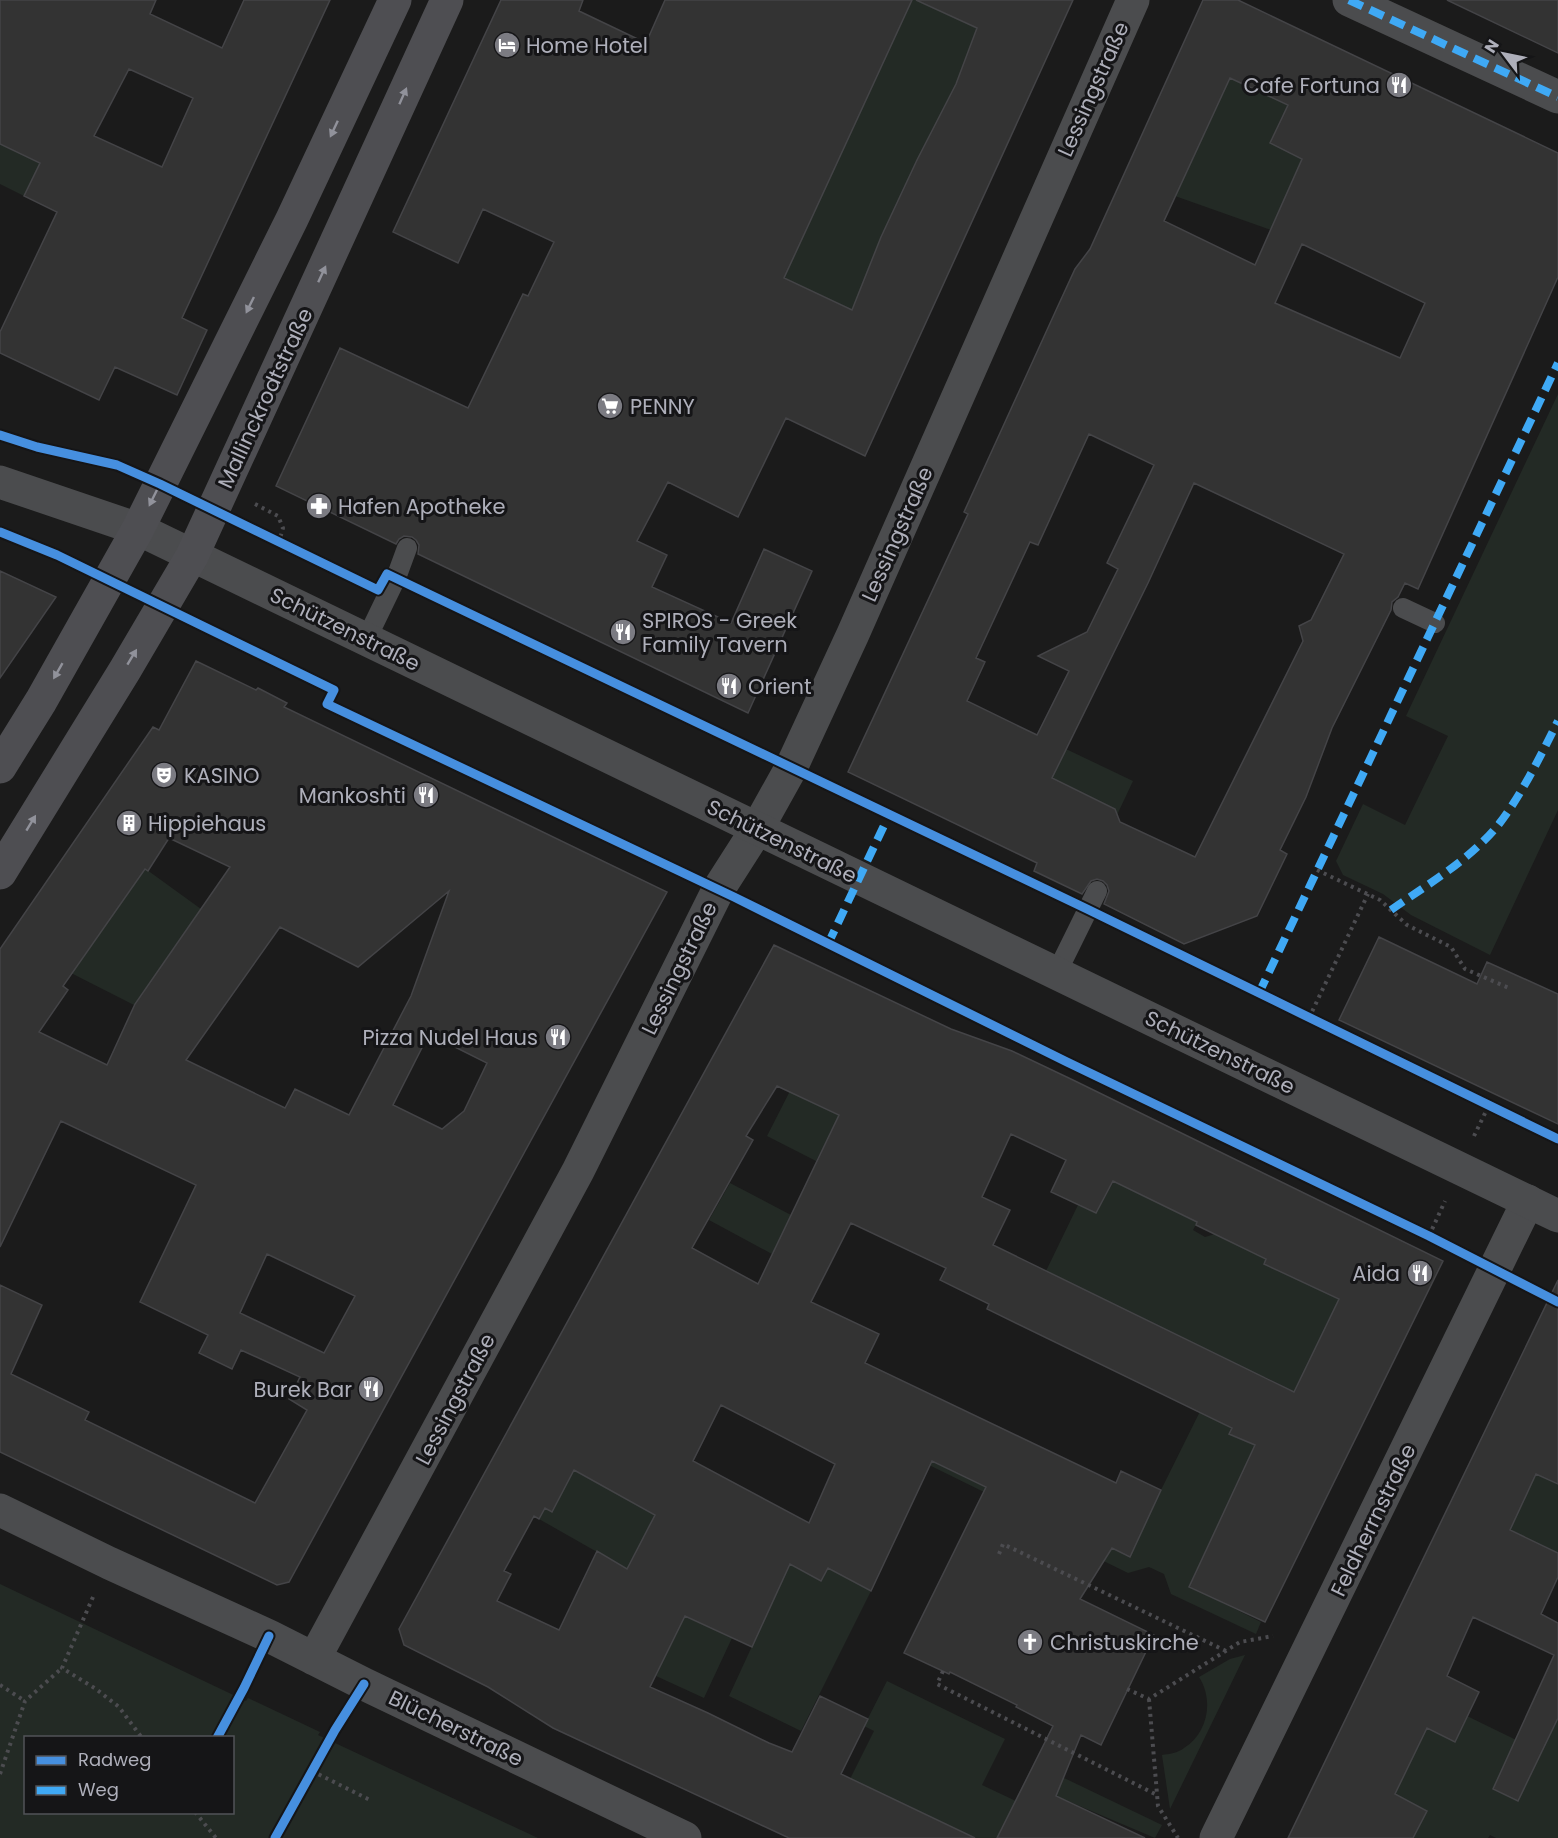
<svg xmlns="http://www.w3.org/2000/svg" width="1558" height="1838" font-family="Poppins,sans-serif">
	<rect width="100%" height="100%" fill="#1b1b1b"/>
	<path fill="#232a25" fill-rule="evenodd" d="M793 0H916L977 28 956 84 852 310 784 278Z
		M1240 74 1269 96 1290 106 1282 116 1270 143 1304 160 1271 230 1175 196 1229 80Z
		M0 87 26 156 40 163 24 196 0 184Z
		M1558 394V810L1490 955 1411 915 1383 894 1343 875 1336 861 1363 804 1405 825 1448 736 1406 716Z
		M1066 749 1133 781 1117 815 1047 786Z
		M143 867 201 909 134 1005 69 972 83 958 136 882Z
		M791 1089 843 1109 816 1161 767 1136Z
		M1114 1181 1198 1221 1193 1230 1205 1237 1215 1234 1266 1259 1264 1264 1358 1306 1371 1339 1398 1352 1391 1364 1294 1392 1265 1377 1250 1408 1230 1434 1255 1445 1189 1586 1261 1622 1256 1634 1171 1594 1164 1574 1149 1567 1128 1573 1075 1547 1071 1535 929 1465 931 1461 1130 1557 1161 1490 1226 1359 1046 1271 1078 1205 1096 1213Z
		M730 1183 791 1215 772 1254 709 1220Z
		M568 1467 655 1515 627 1569 539 1519 545 1508 552 1512 564 1489 558 1485Z
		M1536 1474 1558 1484V1553L1510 1530Z
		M790 1564 821 1581 828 1568 871 1591 801 1731 729 1696Z
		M0 1584 246 1701 248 1698 320 1732 318 1735 538 1838H0ZM26 1738H232V1812H26Z
		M685 1616 732 1638 704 1698 656 1676Z
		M1245 1655 1170 1809 1162 1755C1169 1754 1178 1753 1184 1748 1208 1733 1214 1700 1199 1677L1230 1659Z
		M887 1681 1005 1739 982 1785 1056 1820 1047 1838H975L850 1779 874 1731 864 1726Z
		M1467 1716 1541 1752 1558 1718V1838H1496L1490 1835 1488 1838H1413L1427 1811 1403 1798 1395 1805 1391 1778 1402 1779 1419 1745V1725L1455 1742Z
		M1035 1764 1162 1825 1155 1838 1056 1796Z"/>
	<path fill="#333" stroke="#444447" stroke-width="1.5" fill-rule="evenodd" d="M0 0H156L150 14 222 48 244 0H330L182 318 207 330 177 395 115 367 99 400 0 353V332L57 212 24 196 40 163 0 144ZM129 69 193 98 162 167 94 136Z
		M501 0H583L579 11 646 43 665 0H912L784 278 852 310 881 237 917 160 956 84 977 28 916 0H1073L865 456 786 418 738 517 668 482 637 541 667 555 652 587 731 623 764 549 812 571 748 713 418 554 419 545 416 540 412 537 404 536 399 539 396 544 276 486 340 348 468 408 523 294 528 296 554 242 483 209 458 263 393 232Z
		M1203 0H1238L1558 153V277L1418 589 1405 583 1398 597 1392 602 1391 610 1332 728 1306 797 1280 850 1287 854 1257 916 1184 944 1104 904 1109 891 1107 885 1103 881 1097 879 1091 881 1082 894 1034 871 1037 863 848 772 968 514 964 512 1057 308 1075 269 1090 249ZM1230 78 1288 105 1270 143 1302 159 1255 265 1164 221ZM1302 244 1425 303 1400 358 1275 303ZM1089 434 1154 465 1107 563 1118 569 1087 632 1038 656 1069 671 1037 735 967 701 985 662 976 658 1030 542 1038 545ZM1194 483 1344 554 1311 620 1299 626 1303 641 1195 857 1120 822 1115 809 1052 778 1148 583Z
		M1447 0H1558V53Z
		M0 571 56 597 0 678Z
		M196 661 256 690 258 688 287 703 284 707 667 892 289 1582 277 1585 0 1452V1285L42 1305 11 1374 89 1412 85 1420 255 1503 307 1410 289 1399 300 1377 241 1350 232 1369 199 1353 208 1335 140 1302 196 1185 61 1121 0 1247V949L153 727 159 730ZM169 838 230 867 135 1004 107 1065 39 1032 68 990 63 986 145 869 148 871ZM449 891 411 996 349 1115 295 1089 285 1108 186 1060 280 927 358 967ZM429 1034 487 1063 464 1111 442 1129 393 1105ZM267 1254 355 1296 324 1353 240 1313Z
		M1379 937 1477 984 1487 962 1558 994V1124L1339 1020Z
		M774 945 951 1029 1012 1051 1073 1080 1443 1261 1265 1622 1189 1587 1255 1445 1229 1434 1232 1428 987 1309 989 1304 940 1280 946 1268 851 1223 811 1302 879 1334 865 1363 1116 1483 1121 1471 1161 1490 1130 1557 1112 1548 1080 1599 1154 1635 1101 1745 1081 1735 1056 1796 1145 1838H997L1053 1726 1016 1707 1017 1705 950 1672 949 1674 904 1653 986 1487 932 1461 871 1591 828 1568 821 1581 790 1564 752 1647 685 1616 650 1687 708 1713 769 1743 792 1752 820 1696 868 1719 841 1774 975 1838H789L553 1728 488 1687 404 1645 399 1629ZM777 1086 839 1115 758 1284 692 1248 753 1140 746 1136ZM1011 1134 1066 1160 1051 1192 1096 1213 1113 1181 1197 1222 1196 1225 1266 1259 1264 1264 1339 1299 1294 1392 993 1245 1010 1210 982 1197ZM721 1405 835 1464 809 1523 693 1461ZM574 1470 655 1515 627 1569 597 1551 559 1630 497 1601 511 1574 504 1571 534 1516 539 1519 545 1508 552 1512Z
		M1558 1280V1484L1536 1474 1510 1530 1558 1553V1577L1541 1614 1558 1623V1718L1518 1801 1493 1789 1554 1655 1473 1617 1447 1676 1479 1692 1455 1742 1427 1728 1395 1794 1427 1811 1413 1838H1288Z"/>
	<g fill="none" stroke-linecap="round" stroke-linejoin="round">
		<path stroke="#4c4c50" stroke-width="4" stroke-dasharray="3 4.5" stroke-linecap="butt" d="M255 504 278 516 283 528 279 542
			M1317 870 1380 900 1407 925 1451 947 1465 969 1509 988
			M1309 1018 1368 894
			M1474 1136 1489 1105
			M1429 1236 1445 1201
			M999 1554 1003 1544 1226 1651
			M93 1597 62 1668 96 1689 119 1707 142 1738
			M943 1671 937 1684 1157 1795
			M0 1685 25 1701
			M1127 1689 1149 1699 1240 1642 1273 1636
			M1149 1699 1158 1806 1178 1838
			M312 1771 372 1801
			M0 1774 25 1701 62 1668
			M195 1812 216 1838"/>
		<path stroke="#4b4c4e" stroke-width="20" d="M1403 608 1435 623
			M366 640 396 578 407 548
			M1056 974 1097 891"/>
		<path stroke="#4b4c4e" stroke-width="33" d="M1349 0 1558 97
			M0 1510 109 1563 269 1636 364 1684 685 1838
			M314 1659 578 1171 718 890 757 829 791 768 853 634 1133 0
			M1216 1838 1528 1201"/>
		<path stroke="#4b4c4e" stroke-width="33" d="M0 482 138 529 1558 1216"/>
		<path stroke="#4e4e52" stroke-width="33" d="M0 767 41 701 138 529 292 219 395 0
			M0 873 125 670 192 556 447 0"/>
		<path stroke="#3fa9f5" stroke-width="8" stroke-dasharray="15 8" stroke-linecap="butt" d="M1349 0 1558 97
			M1391 910C1428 884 1470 860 1499 824 1522 794 1541 755 1558 721
			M828 944 889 815
			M1259 993 1558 363"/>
		<g stroke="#151517" stroke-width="13">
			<path id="cycleway" d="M0 435 37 447 117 465 160 484 378 590 387 574 1087 909 1558 1139
				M0 532 57 555 334 690 327 704 734 897 1067 1062 1429 1236 1558 1302
				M217 1738 244 1688 269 1636
				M275 1838 335 1730 364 1684"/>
		</g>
		<use href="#cycleway" stroke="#468fdf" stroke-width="9"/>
	</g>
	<defs><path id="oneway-solid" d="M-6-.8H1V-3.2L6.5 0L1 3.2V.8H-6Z" transform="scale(1.5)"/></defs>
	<g fill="#91929b">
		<use href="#oneway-solid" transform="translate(403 96) rotate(-66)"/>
		<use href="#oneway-solid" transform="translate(334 129) rotate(115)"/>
		<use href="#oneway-solid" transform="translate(322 274) rotate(-65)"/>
		<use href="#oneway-solid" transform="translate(250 305) rotate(116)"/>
		<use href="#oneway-solid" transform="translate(153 498) rotate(116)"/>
		<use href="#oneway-solid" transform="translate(132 657) rotate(-59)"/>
		<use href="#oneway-solid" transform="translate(58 671) rotate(120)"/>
		<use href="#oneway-solid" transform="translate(31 823) rotate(-59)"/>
	</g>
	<defs>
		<g id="hotel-disc" transform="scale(1.35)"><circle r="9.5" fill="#7b7b82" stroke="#151517"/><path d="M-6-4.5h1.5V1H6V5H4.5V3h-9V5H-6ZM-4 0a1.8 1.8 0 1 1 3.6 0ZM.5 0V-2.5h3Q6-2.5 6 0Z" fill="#fff"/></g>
		<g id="restaurant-disc" transform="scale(1.35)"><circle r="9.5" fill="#7b7b82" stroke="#151517"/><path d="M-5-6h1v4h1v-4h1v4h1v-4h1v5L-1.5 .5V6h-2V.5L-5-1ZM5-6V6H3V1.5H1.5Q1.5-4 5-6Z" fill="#fff"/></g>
		<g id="supermarket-disc" transform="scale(1.35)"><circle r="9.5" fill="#7b7b82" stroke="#151517"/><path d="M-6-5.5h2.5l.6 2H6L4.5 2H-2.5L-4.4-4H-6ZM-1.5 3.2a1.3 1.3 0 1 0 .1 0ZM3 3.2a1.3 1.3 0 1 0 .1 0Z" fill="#fff"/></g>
		<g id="pharmacy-disc" transform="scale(1.35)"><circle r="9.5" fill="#7b7b82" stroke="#151517"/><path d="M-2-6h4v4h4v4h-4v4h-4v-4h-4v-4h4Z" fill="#fff"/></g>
		<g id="theatre-disc" transform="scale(1.35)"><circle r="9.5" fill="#7b7b82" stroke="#151517"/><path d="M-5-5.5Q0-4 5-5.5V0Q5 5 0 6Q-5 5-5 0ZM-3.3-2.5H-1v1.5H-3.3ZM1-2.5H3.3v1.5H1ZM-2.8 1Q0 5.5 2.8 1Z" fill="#fff"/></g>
		<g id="building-disc" transform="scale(1.35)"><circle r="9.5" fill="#7b7b82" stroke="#151517"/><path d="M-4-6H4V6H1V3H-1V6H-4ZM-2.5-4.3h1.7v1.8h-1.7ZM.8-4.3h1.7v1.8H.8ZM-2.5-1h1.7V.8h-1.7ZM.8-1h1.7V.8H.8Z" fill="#fff"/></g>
		<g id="church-disc" transform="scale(1.35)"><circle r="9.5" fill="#7b7b82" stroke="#151517"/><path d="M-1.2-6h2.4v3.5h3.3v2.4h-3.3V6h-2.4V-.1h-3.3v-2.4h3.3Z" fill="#fff"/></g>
	</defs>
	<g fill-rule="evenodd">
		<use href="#hotel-disc" x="507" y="45"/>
		<use href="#restaurant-disc" x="1399" y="85"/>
		<use href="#supermarket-disc" x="610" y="406"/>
		<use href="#pharmacy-disc" x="319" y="506"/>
		<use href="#restaurant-disc" x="623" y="632"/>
		<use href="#restaurant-disc" x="729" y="686"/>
		<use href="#theatre-disc" x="164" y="775"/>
		<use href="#restaurant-disc" x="426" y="795"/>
		<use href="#building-disc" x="129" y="823"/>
		<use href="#restaurant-disc" x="558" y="1037"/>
		<use href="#restaurant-disc" x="1420" y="1273"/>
		<use href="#restaurant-disc" x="371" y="1389"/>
		<use href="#church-disc" x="1030" y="1642"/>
	</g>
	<g text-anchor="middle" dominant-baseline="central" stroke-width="6" stroke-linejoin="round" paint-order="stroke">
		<g font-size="21" fill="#aeafba" stroke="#151517" text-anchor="start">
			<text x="526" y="45">Home Hotel</text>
			<text x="1380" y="85" text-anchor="end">Cafe Fortuna</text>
			<text x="630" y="406">PENNY</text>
			<text x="338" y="506">Hafen Apotheke</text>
			<text x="642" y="620">SPIROS - Greek<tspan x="642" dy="24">Family Tavern</tspan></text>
			<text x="748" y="686">Orient</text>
			<text x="184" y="775">KASINO</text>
			<text x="406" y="795" text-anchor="end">Mankoshti</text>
			<text x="148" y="823">Hippiehaus</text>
			<text x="538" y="1037" text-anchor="end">Pizza Nudel Haus</text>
			<text x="1400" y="1273" text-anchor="end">Aida</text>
			<text x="352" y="1389" text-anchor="end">Burek Bar</text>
			<text x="1050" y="1642">Christuskirche</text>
		</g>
		<g font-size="21" fill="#aeafba" stroke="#151517">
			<text transform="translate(1093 89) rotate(-66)">Lessingstraße</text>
			<text transform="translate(265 398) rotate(-65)">Mallinckrodtstraße</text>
			<text transform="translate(897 534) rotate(-66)">Lessingstraße</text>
			<text transform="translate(345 629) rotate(26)">Schützenstraße</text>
			<text transform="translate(782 841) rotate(26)">Schützenstraße</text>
			<text transform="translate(679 968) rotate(-64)">Lessingstraße</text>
			<text transform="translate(1220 1052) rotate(26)">Schützenstraße</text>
			<text transform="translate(455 1399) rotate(-62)">Lessingstraße</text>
			<text transform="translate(1373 1520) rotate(-64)">Feldherrnstraße</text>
			<text transform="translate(456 1728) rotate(26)">Blücherstraße</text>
		</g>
	</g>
	<rect x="24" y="1736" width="210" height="78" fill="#151517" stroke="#525358" stroke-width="1.5"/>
	<rect x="36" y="1756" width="30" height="9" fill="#468fdf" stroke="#525358" stroke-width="1.5"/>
	<text x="78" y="1766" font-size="18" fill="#aeafba">Radweg</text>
	<rect x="36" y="1786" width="30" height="9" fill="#3fa9f5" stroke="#525358" stroke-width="1.5"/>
	<text x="78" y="1796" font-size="18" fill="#aeafba">Weg</text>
	<g transform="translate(1504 54) rotate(302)" stroke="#151517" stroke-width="4.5" paint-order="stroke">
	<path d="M0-4.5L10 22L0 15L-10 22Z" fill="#aeafba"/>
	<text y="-9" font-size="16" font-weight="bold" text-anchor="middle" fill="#aeafba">N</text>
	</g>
</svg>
